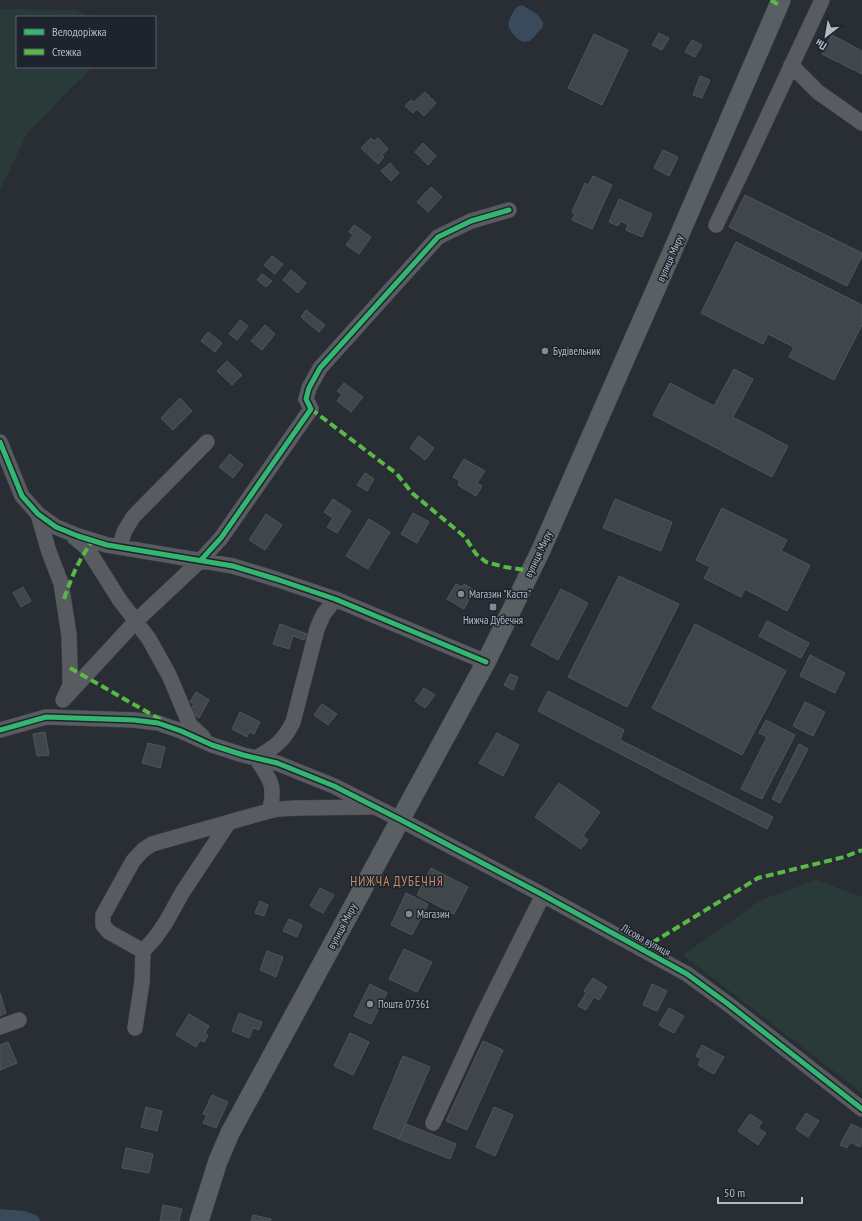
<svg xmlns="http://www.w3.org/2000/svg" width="862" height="1221" font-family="'PT Sans Narrow',sans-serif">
	<rect width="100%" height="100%" fill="#282e33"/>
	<path fill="#293a39" d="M0 9 75 10 93 17H17V67H93L66 93 27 134 0 190Z
		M816 880 862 897V1093L683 955 761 900Z"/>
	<path fill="#394a5b" d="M522 5 537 14 543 22V27L530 41C522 43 519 41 514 35 508 28 507 24 511 16 514 10 515 7 522 5Z"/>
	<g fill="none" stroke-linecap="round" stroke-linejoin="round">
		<path stroke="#394a5b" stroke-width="12" d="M0 1215 24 1217 34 1221"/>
	</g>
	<path fill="#41464b" stroke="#50555b" d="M659 33 669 38 662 50 652 45Z
		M594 34 628 50 602 105 568 88Z
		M832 35 862 51V74L822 54Z
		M692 40 702 45 695 57 685 52Z
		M700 76 710 80 702 98 693 95Z
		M425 92 436 103 424 116 417 109 413 113 405 106 411 100 414 102Z
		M371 138 374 141 378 138 388 149 382 155 384 157 378 164 361 148Z
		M423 143 436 156 428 165 415 152Z
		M663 150 678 157 669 176 654 168Z
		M390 163 399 173 391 181 381 171Z
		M593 176 612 185 592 229 572 220 575 214 572 212 585 183 588 185Z
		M431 187 442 197 428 212 417 202Z
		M745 195 862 253V256L847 286 729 227Z
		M619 199 652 214 642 237 626 230 628 225 621 221 618 226 609 222Z
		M354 225 371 237 359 254 346 245 353 235 349 232Z
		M736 242 862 305V325L834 380 789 357 794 347 768 334 763 344 701 313Z
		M272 256 283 264 275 274 264 265Z
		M291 270 306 283 298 293 283 280Z
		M262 274 272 281 266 287 257 280Z
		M306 310 325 325 319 332 301 317Z
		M240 320 248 326 237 340 229 334Z
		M265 325 275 334 262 350 251 341Z
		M208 332 222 343 215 352 201 341Z
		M227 361 242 375 232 385 217 371Z
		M734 369 753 379 733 417 788 446 772 477 653 415 670 383 714 406Z
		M344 383 363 397 351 412 337 401 342 394 337 391Z
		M180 398 192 411 173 430 161 418Z
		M419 436 434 448 425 460 410 448Z
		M230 454 243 465 233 478 219 467Z
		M464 459 485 471 477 483 482 486 476 496 458 485 460 481 453 477Z
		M365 473 374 479 367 491 357 485Z
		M333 499 351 511 337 533 327 527 333 518 324 512Z
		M615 499 672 522 661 551 603 528Z
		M722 508 787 540 781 551 810 565 787 611 745 589 741 597 704 578 710 567 696 560Z
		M413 513 429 522 417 543 401 534Z
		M266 514 282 525 265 550 249 540Z
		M369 519 390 532 368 569 346 556Z
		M619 576 679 604 627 707 568 677Z
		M456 584 462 587 464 584 474 590 464 609 447 599Z
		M23 587 31 601 21 607 13 593Z
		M561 589 588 603 558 660 531 645Z
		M767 621 809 643 801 658 759 636Z
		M280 624 307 634 304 640 293 636 289 649 273 644Z
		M695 624 786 671 742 755 652 708Z
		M810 655 845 673 835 693 800 676Z
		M510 674 518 677 513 690 504 685Z
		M424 688 435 695 425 708 415 701Z
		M548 691 624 730 620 740 773 817 767 829 680 785 538 711Z
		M196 692 209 700 199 718 189 712 194 704 190 702Z
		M805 702 825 712 813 736 793 726Z
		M322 704 337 714 328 725 314 715Z
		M240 712 260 722 254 734 249 732 247 737 232 729Z
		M766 720 795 735 762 799 741 789 767 737 759 733Z
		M45 732 49 755 37 756 33 734Z
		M497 733 519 745 503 776 479 763Z
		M148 743 165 747 160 768 142 763Z
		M799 744 808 749 780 803 772 799Z
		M559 783 600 812 583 836 588 840 581 849 535 817Z
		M431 868 468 887 454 914 417 895Z
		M320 888 334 895 323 913 310 906Z
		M406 893 428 904 412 935 391 925Z
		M260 901 268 905 264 916 255 913Z
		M289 919 302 925 297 937 283 931Z
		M404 949 432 962 417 992 389 979Z
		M267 951 283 957 276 977 260 970Z
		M593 978 607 987 599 1000 594 997 586 1010 578 1006 586 993 584 991Z
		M370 984 387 993 371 1024 354 1016Z
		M652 984 667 991 657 1011 643 1005Z
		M0 993 6 1013 0 1016Z
		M669 1008 684 1016 674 1033 659 1025Z
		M239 1013 262 1022 259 1030 253 1028 249 1038 232 1031Z
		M189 1014 209 1026 205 1033 208 1035 204 1042 200 1040 196 1047 176 1035Z
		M350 1033 369 1042 353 1075 334 1066Z
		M483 1041 503 1050 467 1130 446 1121Z
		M8 1042 17 1063 0 1070V1045Z
		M702 1045 724 1057 714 1074 698 1065 701 1059 696 1056Z
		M403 1056 430 1067 399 1139 373 1128Z
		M212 1095 228 1102 216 1128 203 1123 207 1115 203 1114Z
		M146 1107 162 1111 157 1131 141 1127Z
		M494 1107 513 1115 495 1156 476 1147Z
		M806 1113 819 1121 808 1137 796 1129Z
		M750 1114 762 1122 758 1128 766 1133 758 1145 738 1131Z
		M406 1124 456 1144 450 1159 399 1139Z
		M851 1124 862 1129V1142L860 1147 850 1142 847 1148 840 1145Z
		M126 1148 153 1154 149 1173 122 1168Z
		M163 1205 182 1209 179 1221H160Z
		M253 1215 271 1219V1221H251Z"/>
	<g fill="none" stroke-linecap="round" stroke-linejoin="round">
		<g stroke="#464a4e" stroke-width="16">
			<path id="minor" d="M791 65 818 92 862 123
				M716 225 745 165 822 0
				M0 442 22 496 38 514 56 527 78 536 107 545 233 566 279 580 335 599 486 662
				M38 514 49 552 61 583 69 635 70 668V685L64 698
				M74 537 87 548 119 599 149 639 169 675 190 725 203 737
				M120 547 124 532 133 517 207 442
				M63 700 136 621 201 560 221 538 311 409 306 399 309 388 320 368 438 237 471 221 509 210
				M0 730 46 717 134 720 158 723 181 731 212 745 243 755 277 763 334 786 401 820 543 895 687 974 728 1004 862 1109
				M269 811C277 786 269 778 256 758 274 748 284 741 293 722L317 629 323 615 335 599
				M143 951 155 938 166 922 182 893 229 822
				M0 1027 19 1020
				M135 1028 142 982 143 951 109 932 103 925V915L133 861 143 850 152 844 269 811 279 809 297 808 372 807
				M433 1123 483 1015 543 895"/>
		</g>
		<g stroke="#464a50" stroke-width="20">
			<path id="major" d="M199 1221 218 1161 230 1133 486 662 541 550 669 259 781 0"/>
		</g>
		<use href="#minor" stroke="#585c61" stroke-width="15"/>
		<use href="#major" stroke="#5a5f63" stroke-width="19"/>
		<path stroke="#58b947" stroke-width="4" stroke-dasharray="8 4" stroke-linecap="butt" d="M771 0 779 5
			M311 409 397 474 412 493 465 537 476 554 486 562 505 567 531 571
			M64 599C72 576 78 561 93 540
			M70 668 163 721
			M642 949 758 878 844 857 862 850"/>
		<g stroke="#1d242d" stroke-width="8">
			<path id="cycleway" d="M0 442 22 496 38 514 56 527 78 536 107 545 233 566 279 580 335 599 486 662
				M201 560 221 538 311 409 306 399 309 388 320 368 438 237 471 221 509 210
				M0 730 46 717 134 720 158 723 181 731 212 745 243 755 277 763 334 786 401 820 543 895 687 974 728 1004 862 1109"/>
		</g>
		<use href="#cycleway" stroke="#33b770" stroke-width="5"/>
	</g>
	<g fill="#828991" stroke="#1d242d" stroke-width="1.5">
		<circle cx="545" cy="351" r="4"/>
		<circle cx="461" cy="594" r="4"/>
		<rect x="489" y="603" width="8" height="8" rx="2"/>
		<circle cx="409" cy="914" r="4"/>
		<circle cx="370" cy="1004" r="4"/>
	</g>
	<g text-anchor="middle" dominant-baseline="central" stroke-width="3" stroke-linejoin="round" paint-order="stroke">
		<g font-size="11" fill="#b2bac4" stroke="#1d242d">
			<text transform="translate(670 258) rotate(-66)">вулиця Миру</text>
			<text transform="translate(538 554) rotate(-65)">вулиця Миру</text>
			<text transform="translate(342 926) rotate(-62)">вулиця Миру</text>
			<text transform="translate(646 940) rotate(29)">Лісова вулиця</text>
		</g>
		<g font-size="11" fill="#b2bac4" stroke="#1d242d" text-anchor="start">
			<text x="553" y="351">Будівельник</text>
			<text x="469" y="594">Магазин "Каста"</text>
			<text x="493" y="620" text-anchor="middle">Нижча Дубечня</text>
			<text x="417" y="914">Магазин</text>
			<text x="378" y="1004">Пошта 07361</text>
		</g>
		<g font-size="13" letter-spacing="1" fill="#c78c6a" stroke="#1d242d">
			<text x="397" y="881">НИЖЧА ДУБЕЧНЯ</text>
		</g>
	</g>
	<rect x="16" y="16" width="140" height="52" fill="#1d242d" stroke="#596069"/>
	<rect x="24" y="29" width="20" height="6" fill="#33b770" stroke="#596069"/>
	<text x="52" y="36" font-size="12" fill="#b2bac4">Велодоріжка</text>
	<rect x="24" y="49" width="20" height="6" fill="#58b947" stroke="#596069"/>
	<text x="52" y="56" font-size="12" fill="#b2bac4">Стежка</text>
	<g transform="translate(826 36) rotate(211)" stroke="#1d242d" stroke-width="3" paint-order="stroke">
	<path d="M0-3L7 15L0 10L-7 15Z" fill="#b2bac4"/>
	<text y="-6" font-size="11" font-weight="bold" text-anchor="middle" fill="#b2bac4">Пн</text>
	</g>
	<path d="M718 1197v6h84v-6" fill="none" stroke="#b2bac4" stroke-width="2"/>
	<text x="724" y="1197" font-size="12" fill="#b2bac4" stroke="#1d242d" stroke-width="3" paint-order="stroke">50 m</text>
</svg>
